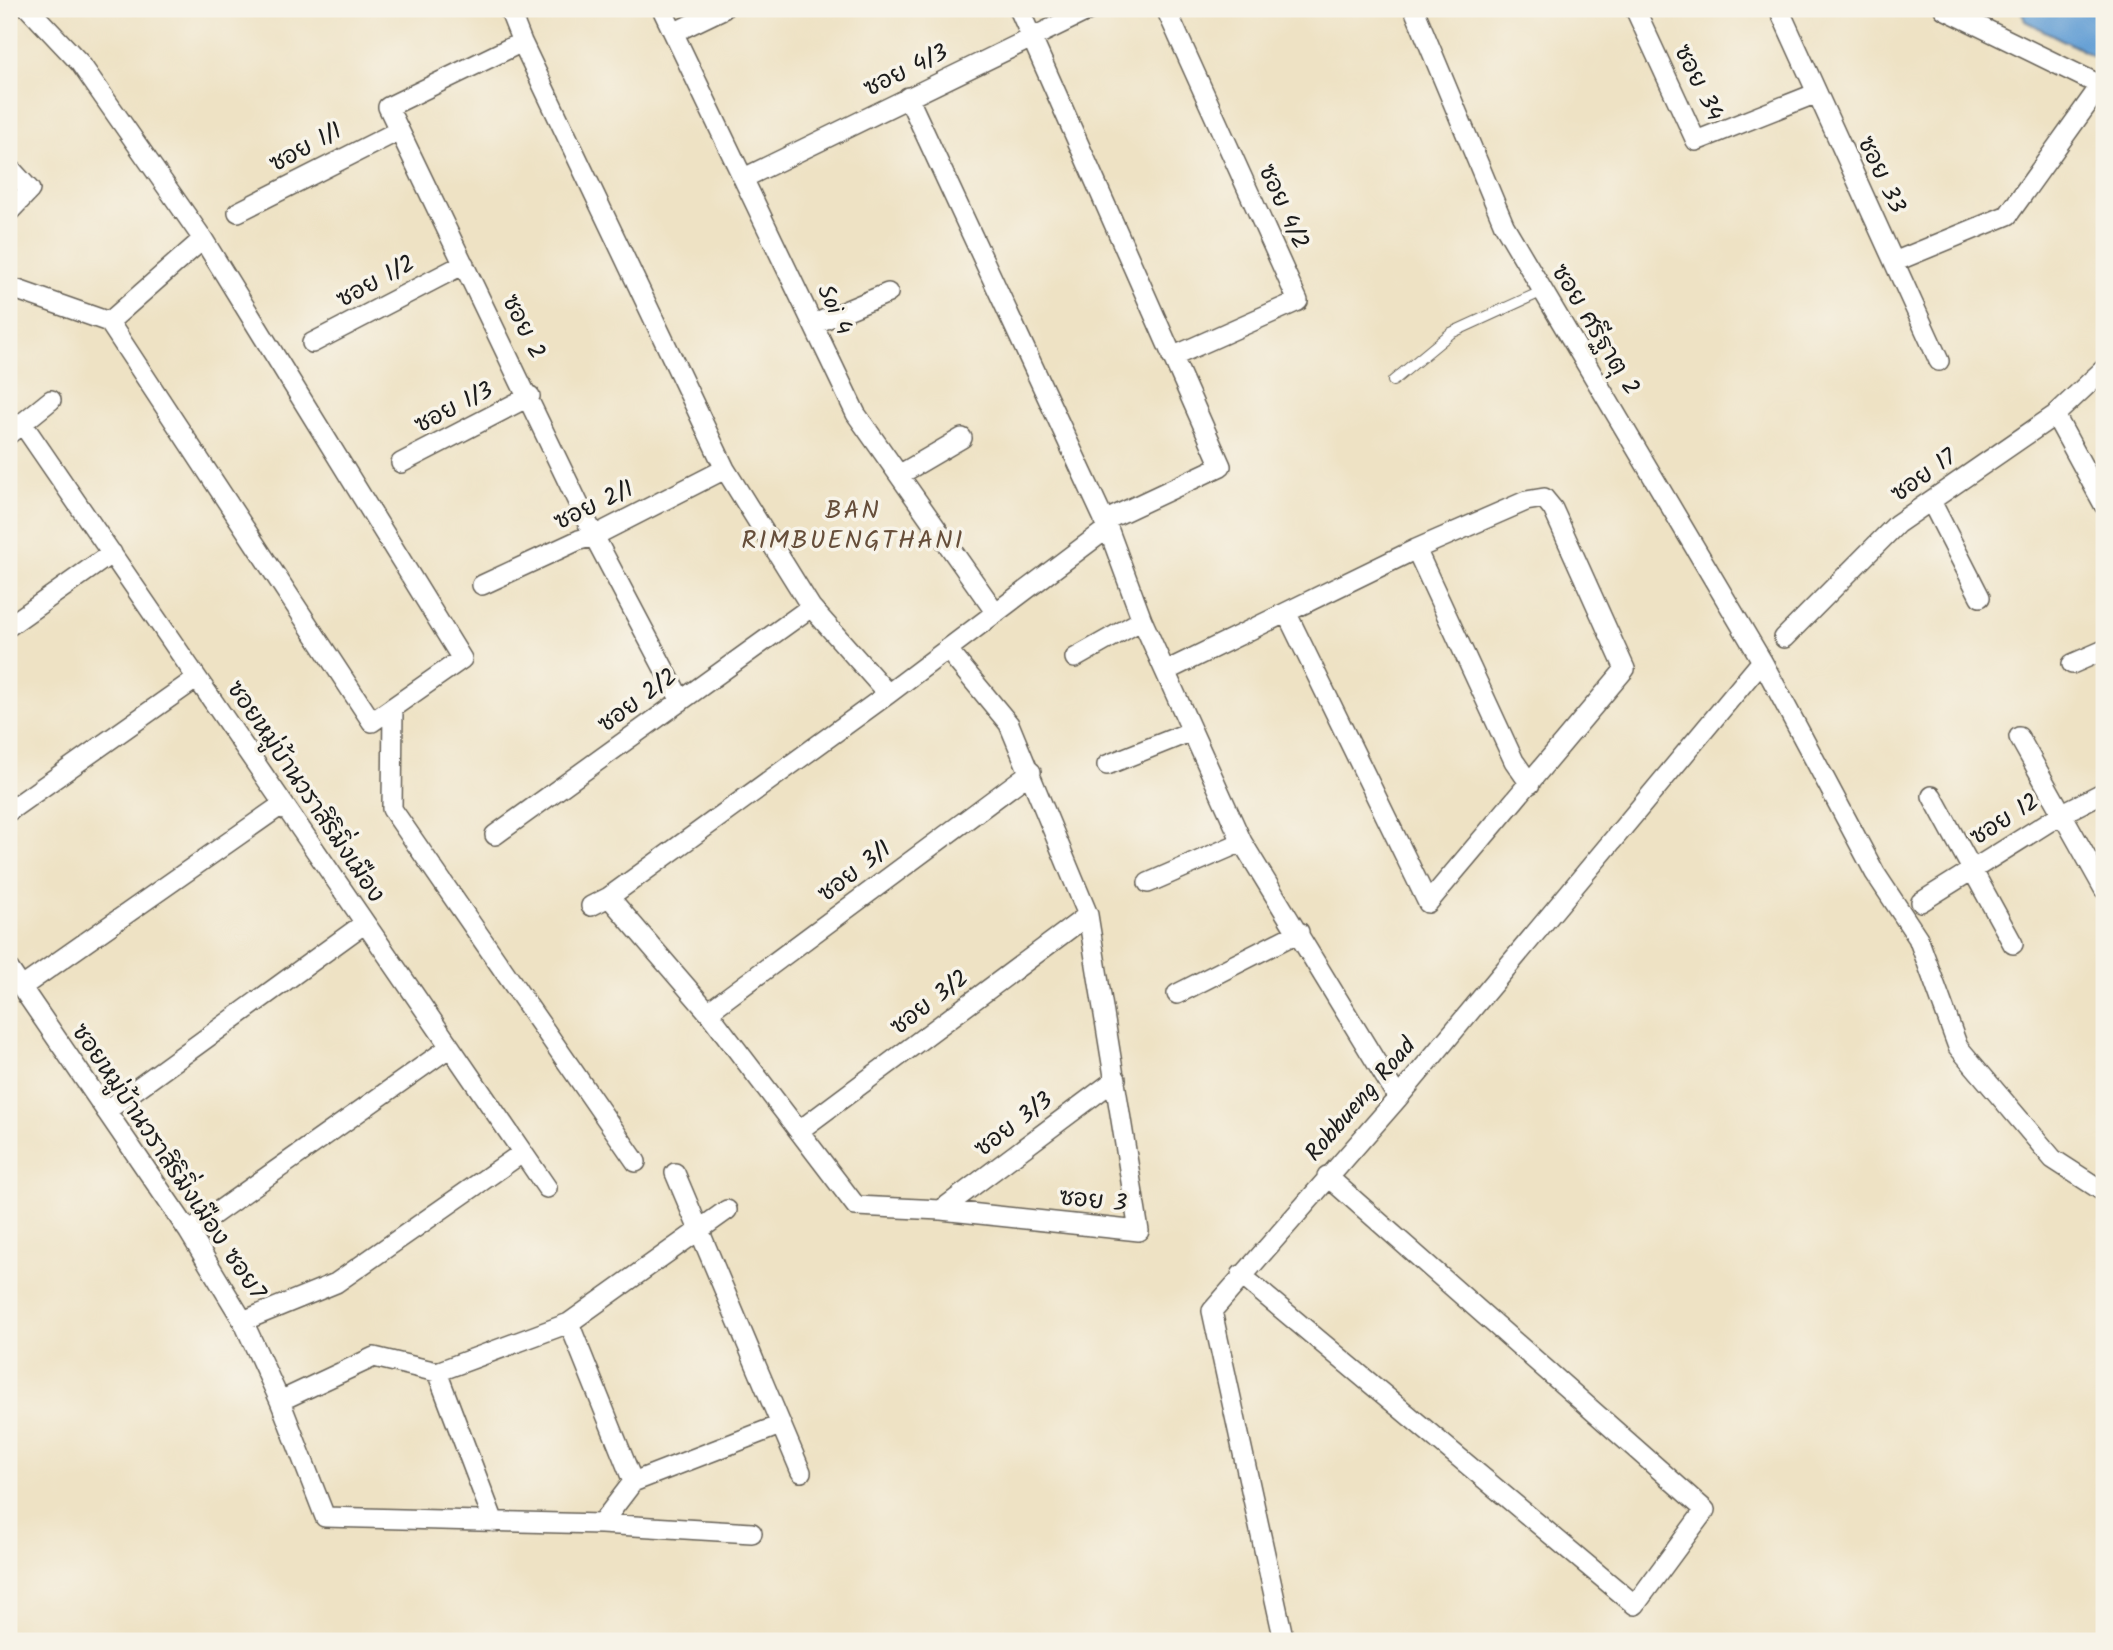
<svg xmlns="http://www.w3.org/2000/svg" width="2113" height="1650" font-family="Kalam,'Playpen Sans Thai',sans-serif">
	<rect width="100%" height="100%" fill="#f7f3e8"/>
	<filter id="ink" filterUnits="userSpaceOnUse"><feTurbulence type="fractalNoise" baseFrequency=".0143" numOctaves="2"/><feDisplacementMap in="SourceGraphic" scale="14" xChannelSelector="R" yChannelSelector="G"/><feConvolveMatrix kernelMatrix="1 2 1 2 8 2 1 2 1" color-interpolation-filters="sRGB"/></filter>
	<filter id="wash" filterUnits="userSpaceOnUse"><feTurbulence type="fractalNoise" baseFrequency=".00686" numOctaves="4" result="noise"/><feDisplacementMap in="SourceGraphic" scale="28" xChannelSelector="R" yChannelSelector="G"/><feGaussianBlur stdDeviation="1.57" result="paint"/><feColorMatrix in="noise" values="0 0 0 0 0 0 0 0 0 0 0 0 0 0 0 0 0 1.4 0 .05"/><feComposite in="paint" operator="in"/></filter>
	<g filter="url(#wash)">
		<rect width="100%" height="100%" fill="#eee2c4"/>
		<path fill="#66a0d5" stroke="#415e78" stroke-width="2" d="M2021 9H2104V61L2025 21Z"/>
	</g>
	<g filter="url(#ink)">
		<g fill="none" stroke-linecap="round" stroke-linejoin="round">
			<g stroke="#666157" stroke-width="12">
				<path id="service" d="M1393 381 1451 333 1543 291"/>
			</g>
			<g stroke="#666157" stroke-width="22">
				<path id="minor" d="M509 9 522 42 725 469 811 607 888 694
					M662 9 856 414 996 613
					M1019 9 1221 466 1104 521
					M1166 9 1298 301 1172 357
					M1414 9 1504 225 1762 661 1875 873 1918 938 1958 1047 2053 1159 2104 1192
					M1635 9 1696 141 1817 93
					M1779 9 1939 361
					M1944 9 2104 87
					M675 32 723 9
					M522 42 388 107 594 536 681 701
					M908 97 1108 528 1142 620 1242 842 1398 1098
					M9 167 30 190 9 212
					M744 178 1091 9
					M238 212 398 131
					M1894 262 2008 215 2101 85
					M9 287 109 322 372 722 462 659 203 239 80 63 29 9
					M109 322 203 239
					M814 324 888 293
					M312 343 464 264
					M2055 415 2104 505
					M22 423 547 1188
					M9 434 51 400
					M401 463 530 396
					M899 475 962 438
					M1931 501 1980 597
					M1416 549 1514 761 1530 784
					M482 585 579 540 594 536 725 469
					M9 626 112 553
					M1784 638 1897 524 2055 415 2104 369
					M1075 658 1142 620
					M2072 664 2104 650
					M1166 671 1416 549 1526 501 1544 498 1553 509 1625 669 1428 903 1287 614
					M393 707 392 809 636 1162
					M2019 737 2104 889
					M1107 765 1192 731
					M1932 796 2013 944
					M9 811 197 678
					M495 835 811 607
					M1148 883 1242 842
					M609 897 708 1012 856 1206 941 1210 1139 1231 1088 915 1009 724 947 649
					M1921 902 2063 813 2104 792
					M591 906 609 897 888 694 1108 528
					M9 969 189 1232 243 1321 336 1283 522 1153
					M22 987 283 804
					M1177 994 1299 932
					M708 1012 1031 772
					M106 1111 365 923
					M800 1130 1088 915
					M675 1173 801 1472
					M941 1210 1116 1079
					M189 1232 450 1047
					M1241 1275 1635 1605 1705 1510 1327 1176
					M243 1321 280 1401 325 1517 601 1524 752 1533
					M569 1323 633 1482 601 1524
					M437 1372 494 1522
					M280 1401 374 1357 437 1372 569 1323 727 1210
					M633 1482 780 1425
					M1284 1641 1212 1311 1398 1098 1762 661"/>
			</g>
			<use href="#service" stroke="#fff" stroke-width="10"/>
			<use href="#minor" stroke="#fff" stroke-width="19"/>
		</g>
	</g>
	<g text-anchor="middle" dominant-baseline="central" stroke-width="7" stroke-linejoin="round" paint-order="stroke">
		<g font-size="24" fill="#1c1c1c" stroke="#f7f3e8">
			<text transform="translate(906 71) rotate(-26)">ซอย 4/3</text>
			<text transform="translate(1698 83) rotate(64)">ซอย 34</text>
			<text transform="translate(306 148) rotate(-28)">ซอย 1/1</text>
			<text transform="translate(1881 175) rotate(65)">ซอย 33</text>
			<text transform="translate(1283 207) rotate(66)">ซอย 4/2</text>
			<text transform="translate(376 282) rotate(-28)">ซอย 1/2</text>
			<text transform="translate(834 310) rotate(65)">Soi 4</text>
			<text transform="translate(523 327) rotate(64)">ซอย 2</text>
			<text transform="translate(1595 330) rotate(59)">ซอย ศรีฐาตุ 2</text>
			<text transform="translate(454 408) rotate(-27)">ซอย 1/3</text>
			<text transform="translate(1924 476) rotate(-35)">ซอย 17</text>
			<text transform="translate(594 506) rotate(-25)">ซอย 2/1</text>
			<text transform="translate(638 701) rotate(-36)">ซอย 2/2</text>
			<text transform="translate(305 792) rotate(56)">ซอยหมู่บ้านวราสิริมิ่งเมือง</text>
			<text transform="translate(2005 820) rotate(-32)">ซอย 12</text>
			<text transform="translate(855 872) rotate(-37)">ซอย 3/1</text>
			<text transform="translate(930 1003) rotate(-37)">ซอย 3/2</text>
			<text transform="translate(1361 1100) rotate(-49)">Robbueng Road</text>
			<text transform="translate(1014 1125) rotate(-37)">ซอย 3/3</text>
			<text transform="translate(168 1162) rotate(56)">ซอยหมู่บ้านวราสิริมิ่งเมือง ซอย7</text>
			<text transform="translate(1093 1201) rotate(6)">ซอย 3</text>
		</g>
		<g font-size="26" letter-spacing="2" fill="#664e3a" stroke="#f7f3e8">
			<text x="853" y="511">BAN<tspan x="853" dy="30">RIMBUENGTHANI</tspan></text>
		</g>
	</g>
	<rect width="2113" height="1650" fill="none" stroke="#f7f3e8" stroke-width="35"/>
</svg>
